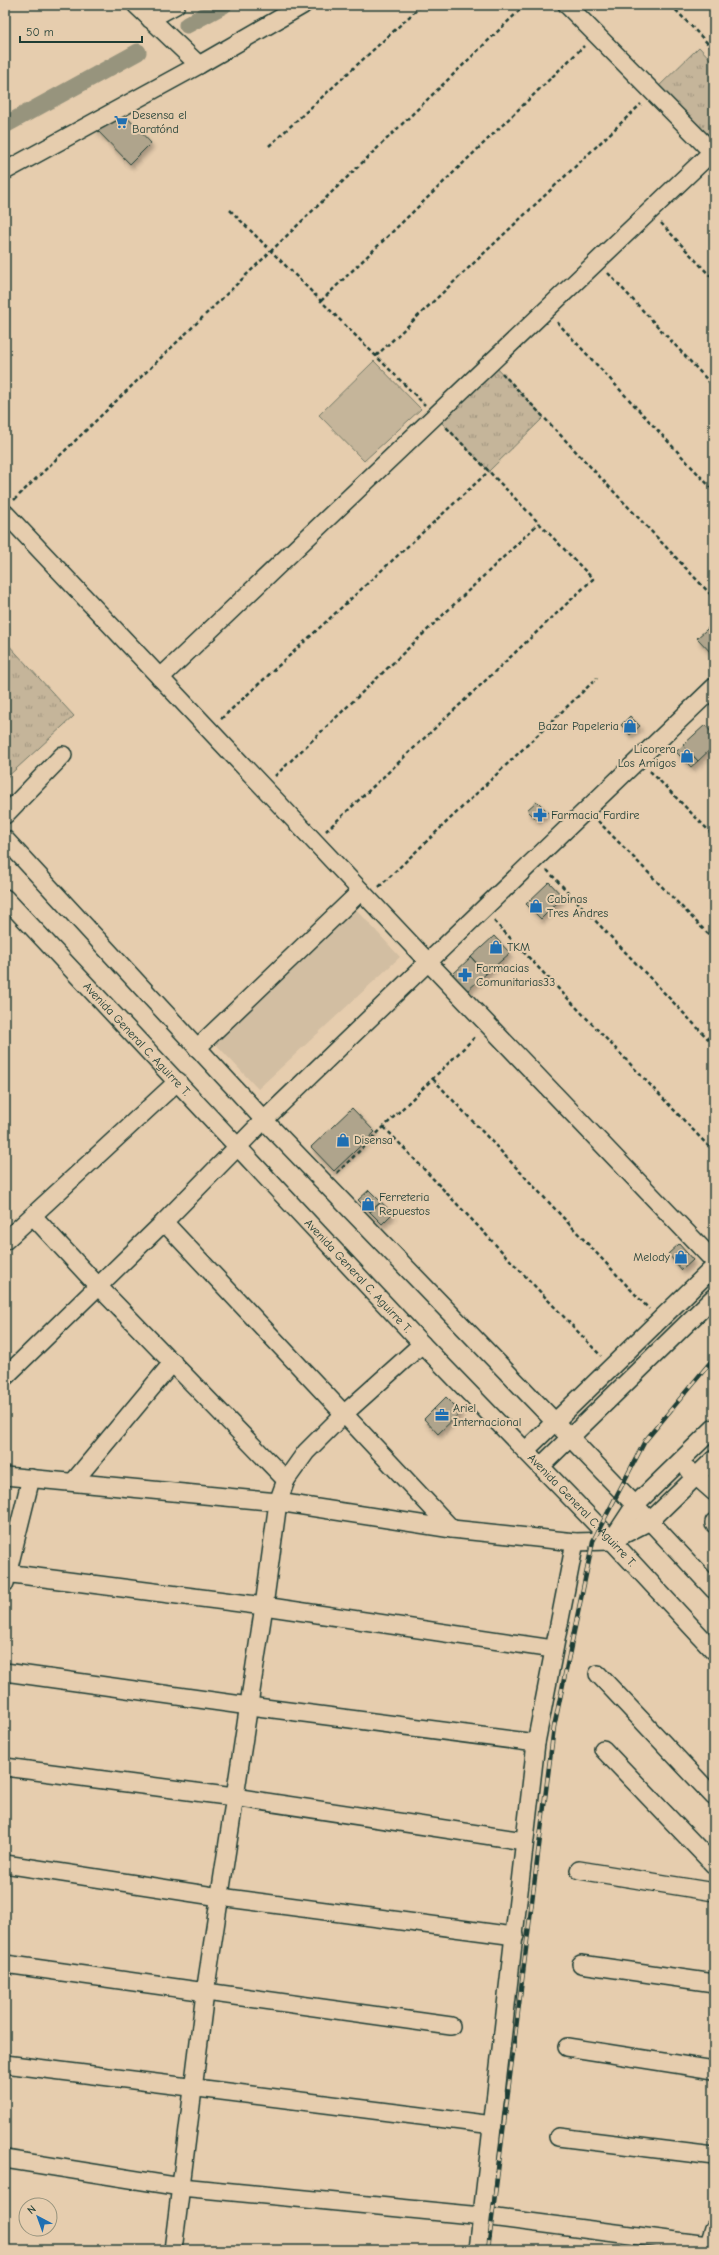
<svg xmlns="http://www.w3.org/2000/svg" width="719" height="2255" font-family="'Comic Neue',sans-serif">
	<defs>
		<pattern id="grass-tufts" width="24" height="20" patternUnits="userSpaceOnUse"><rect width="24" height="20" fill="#c5b59a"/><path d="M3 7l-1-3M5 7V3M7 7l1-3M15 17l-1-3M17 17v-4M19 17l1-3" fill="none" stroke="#9f947e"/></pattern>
		<filter id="shadow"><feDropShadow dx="2.5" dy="4.5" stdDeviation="2" flood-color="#0004"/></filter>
	</defs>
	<rect width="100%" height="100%" fill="#e6cdae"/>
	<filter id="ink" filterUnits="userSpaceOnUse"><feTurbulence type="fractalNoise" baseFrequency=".025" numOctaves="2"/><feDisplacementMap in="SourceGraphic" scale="8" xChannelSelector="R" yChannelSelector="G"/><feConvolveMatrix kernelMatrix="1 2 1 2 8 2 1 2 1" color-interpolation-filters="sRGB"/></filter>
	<g filter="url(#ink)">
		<path fill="#d2bea2" d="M356 909 400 957 258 1089 214 1042Z"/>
		<path fill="url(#grass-tufts)" stroke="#727967" d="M699 47 714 63V128L702 139 655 90Z
			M491 362 544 417 489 471 435 416Z
			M5 641 74 716 5 779Z"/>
		<path fill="#c5b59a" stroke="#727967" d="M374 361 421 409 364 461 319 415Z"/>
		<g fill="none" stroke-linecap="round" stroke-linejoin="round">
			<path stroke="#97947d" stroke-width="17" d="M187 25 224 5
				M5 125 138 52"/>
		</g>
		<path fill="#afa48c" stroke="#1f3d34" filter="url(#shadow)" d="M123 113 151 143 130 164 95 128Z
			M714 623V656L697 638Z
			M630 716 640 726 630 735 621 725Z
			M705 725 714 735V746L698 761 683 745Z
			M683 745 698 761 691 767 676 752Z
			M537 801 548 812 538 821 527 810Z
			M549 882 563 897 541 919 526 904Z
			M494 936 510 953 486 974 471 957Z
			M471 957 486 974 467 991 452 975Z
			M352 1108 375 1132 334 1171 311 1147Z
			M369 1190 381 1202 370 1212 358 1200Z
			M381 1202 393 1213 382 1224 370 1212Z
			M679 1244 693 1260 682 1270 668 1254Z
			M446 1397 461 1412 438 1434 424 1419Z"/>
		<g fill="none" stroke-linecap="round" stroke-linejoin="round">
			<g stroke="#1f3d34" stroke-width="20">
				<g id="minor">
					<path d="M136 5 199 65"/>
					<path d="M567 5 714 154"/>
					<path d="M150 19 176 5"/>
					<path d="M5 171 199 65 303 5"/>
					<path d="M5 513 428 962 714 1261"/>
					<path d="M160 678 714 150"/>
					<path d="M5 815 63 755"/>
					<path d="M5 839 264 1120 635 1505 714 1590"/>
					<path id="s1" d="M5 898 422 1344 600 1528 714 1651"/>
					<path d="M197 1048 361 891"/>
					<path d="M33 1216 97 1285 286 1480"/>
					<path d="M164 1222 452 1529"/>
					<path d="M5 1241 178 1081"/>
					<path d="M5 1377 164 1222 264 1120 714 687"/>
					<path d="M526 1450 714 1267"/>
					<path d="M541 1466 714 1297"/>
					<path d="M689 1470 714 1492"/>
					<path d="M5 1476 278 1502 452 1529 575 1542 611 1541 650 1521 714 1459"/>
					<path d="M74 1481 173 1362"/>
					<path d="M714 1522V1524"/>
					<path d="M612 1540 635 1505 714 1428"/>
					<path d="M5 1573 264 1606 553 1649"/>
					<path d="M5 1583 31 1478"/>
					<path d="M5 1672 249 1706 536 1743"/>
					<path d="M598 1674 714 1797"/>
					<path d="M603 1749 714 1865"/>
					<path d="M5 1767 234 1797 524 1841"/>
					<path d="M5 1864 220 1897 515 1936"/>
					<path d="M579 1870 714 1892"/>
					<path d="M5 1964 451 2026"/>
					<path d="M581 1964 714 1983"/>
					<path d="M567 2047 714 2070"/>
					<path d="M5 2064 493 2125"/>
					<path d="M558 2137 714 2156"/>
					<path d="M5 2159 181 2187 482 2216 708 2245"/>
					<path d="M173 2250 205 1993 264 1606 278 1502 286 1480 306 1452 345 1413 422 1344"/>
					<path d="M478 2250 536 1743 575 1542"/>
					<path d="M707 2250 714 2228"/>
				</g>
			</g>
			<path stroke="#1f3d34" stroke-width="2.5" stroke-dasharray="4 3" stroke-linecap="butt" d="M671 5 714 50
				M269 146 422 5
				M230 210 425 405
				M661 223 714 280
				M608 273 714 387
				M321 301 584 46
				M557 322 714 491
				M376 356 641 104
				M502 373 714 598
				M14 500 525 5
				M221 719 489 471
				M650 771 714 836
				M275 776 539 523
				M598 821 714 940
				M326 831 593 579 446 427
				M547 870 714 1045
				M379 887 597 678
				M494 921 714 1152
				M433 1079 649 1309
				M384 1127 601 1356
				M337 1173 476 1036"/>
			<use href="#minor" stroke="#e6cdae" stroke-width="17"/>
			<g stroke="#1f3d34" stroke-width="4.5">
				<path id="rail" d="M488 2250 554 1727 593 1541 645 1441 714 1358"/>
			</g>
			<use href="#rail" stroke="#e6cdae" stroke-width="3" stroke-dasharray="9" stroke-linecap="butt"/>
		</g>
	</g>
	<defs>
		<g id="supermarket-bare" transform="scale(1.08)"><path d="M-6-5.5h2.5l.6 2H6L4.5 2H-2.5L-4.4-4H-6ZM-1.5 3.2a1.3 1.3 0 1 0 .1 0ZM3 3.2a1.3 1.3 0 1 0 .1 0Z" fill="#1f6fb2" stroke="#e6cdae" stroke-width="2.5" paint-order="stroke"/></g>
		<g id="shop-bare" transform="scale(1.08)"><path d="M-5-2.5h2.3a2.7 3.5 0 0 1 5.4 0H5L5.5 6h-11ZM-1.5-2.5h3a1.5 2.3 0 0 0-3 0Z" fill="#1f6fb2" stroke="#e6cdae" stroke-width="2.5" paint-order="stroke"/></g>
		<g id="pharmacy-bare" transform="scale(1.08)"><path d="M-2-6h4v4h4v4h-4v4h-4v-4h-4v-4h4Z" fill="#1f6fb2" stroke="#e6cdae" stroke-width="2.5" paint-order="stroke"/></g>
		<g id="office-bare" transform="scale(1.08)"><path d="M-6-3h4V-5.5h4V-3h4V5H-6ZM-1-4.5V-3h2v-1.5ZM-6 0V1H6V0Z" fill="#1f6fb2" stroke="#e6cdae" stroke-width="2.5" paint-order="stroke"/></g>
	</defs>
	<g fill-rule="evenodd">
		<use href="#supermarket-bare" x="121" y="122"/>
		<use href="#shop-bare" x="630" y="726"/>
		<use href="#shop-bare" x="687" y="756"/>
		<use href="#pharmacy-bare" x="540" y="815"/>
		<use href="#shop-bare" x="536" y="906"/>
		<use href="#shop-bare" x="496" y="947"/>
		<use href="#pharmacy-bare" x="465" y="975"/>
		<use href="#shop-bare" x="343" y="1140"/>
		<use href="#shop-bare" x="368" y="1204"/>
		<use href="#shop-bare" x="681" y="1257"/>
		<use href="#office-bare" x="442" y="1415"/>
	</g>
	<g text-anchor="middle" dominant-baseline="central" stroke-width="4" stroke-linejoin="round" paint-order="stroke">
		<g font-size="12" fill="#1f3d34" stroke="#e6cdae" text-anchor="start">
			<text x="132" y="115">Desensa el<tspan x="132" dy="14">Baratónd</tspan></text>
			<text x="619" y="726" text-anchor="end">Bazar Papeleria</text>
			<text x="676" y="749" text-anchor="end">Licorera<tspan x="676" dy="14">Los Amigos</tspan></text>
			<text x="551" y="815">Farmacia Fardire</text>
			<text x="547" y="899">Cabinas<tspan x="547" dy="14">Tres Andres</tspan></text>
			<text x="507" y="947">TKM</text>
			<text x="476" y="968">Farmacias<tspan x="476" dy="14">Comunitarias33</tspan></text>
			<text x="354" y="1140">Disensa</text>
			<text x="379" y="1197">Ferreteria<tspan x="379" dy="14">Repuestos</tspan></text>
			<text x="670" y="1257" text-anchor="end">Melody</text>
			<text x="453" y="1408">Ariel<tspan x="453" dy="14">Internacional</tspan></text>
		</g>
		<g font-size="12" fill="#1f3d34" stroke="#e6cdae">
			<text stroke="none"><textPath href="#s1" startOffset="193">Avenida General C. Aguirre T.</textPath></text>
			<text stroke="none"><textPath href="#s1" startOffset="517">Avenida General C. Aguirre T.</textPath></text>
			<text stroke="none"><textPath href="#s1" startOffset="841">Avenida General C. Aguirre T.</textPath></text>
		</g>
	</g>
	<rect width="719" height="2255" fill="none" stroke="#e6cdae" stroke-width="20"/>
	<rect x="10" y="10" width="699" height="2235" fill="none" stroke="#1f3d34" stroke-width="1.5" filter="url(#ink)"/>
	<g transform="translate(38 2217) rotate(319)"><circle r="19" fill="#e6cdae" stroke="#96937d"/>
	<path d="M0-3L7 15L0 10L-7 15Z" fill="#1f6fb2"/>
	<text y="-6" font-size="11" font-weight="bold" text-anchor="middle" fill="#1f3d34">N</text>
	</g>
	<path d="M20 36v6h122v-6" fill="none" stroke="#1f3d34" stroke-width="2"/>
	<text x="26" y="36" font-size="12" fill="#1f3d34" stroke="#e6cdae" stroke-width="3" paint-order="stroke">50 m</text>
</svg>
